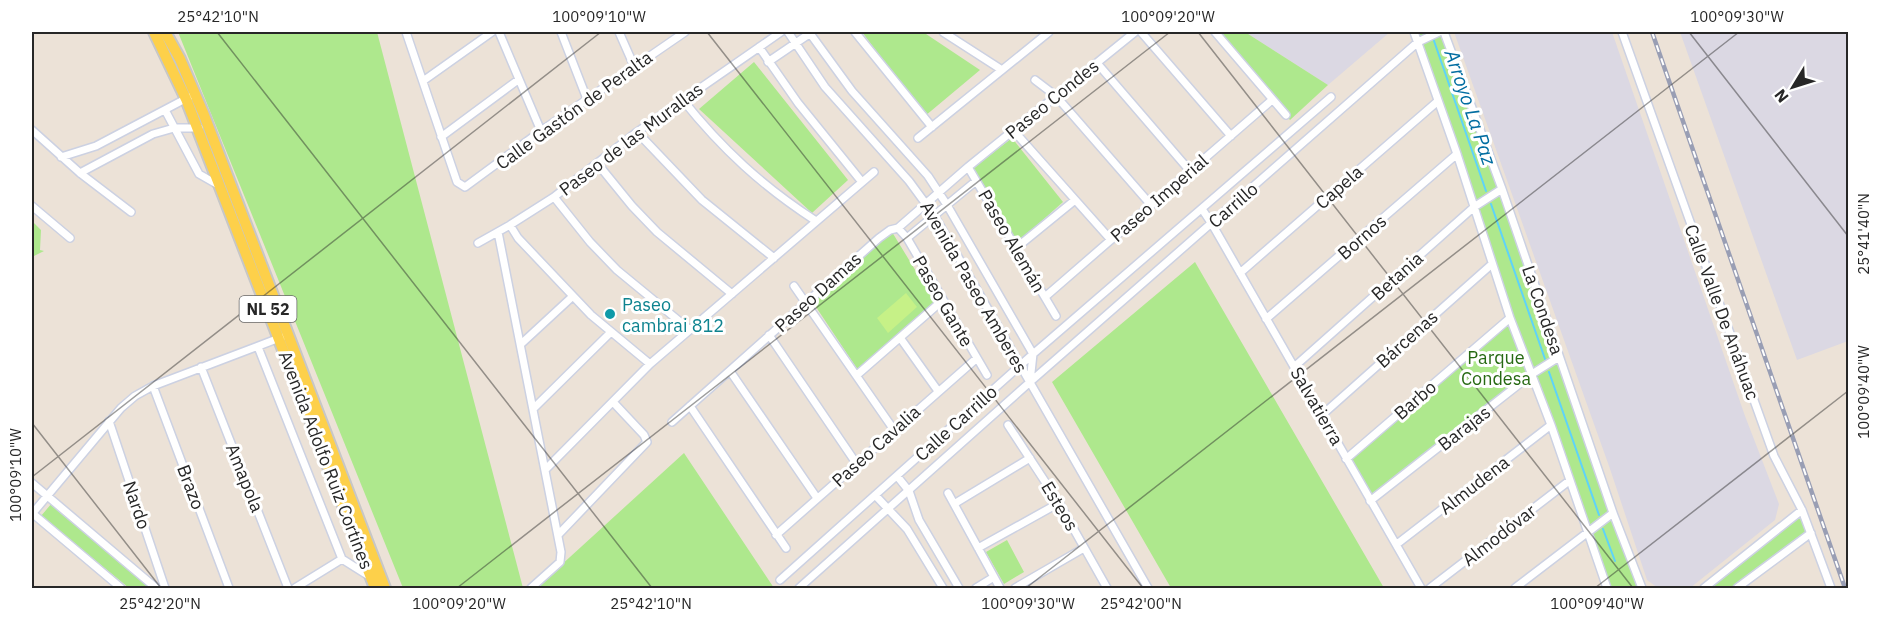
<svg xmlns="http://www.w3.org/2000/svg" width="1880" height="620" font-family="'IBM Plex Sans',sans-serif">
	<rect width="100%" height="100%" fill="#ece2d7"/>
	<path fill="#dbd8e3" d="M1245 32H1390L1328 85Z
		M1454 32H1612L1745 416 1779 504 1775 520 1690 588H1658L1647 580 1609 466Z
		M1680 32H1848V341L1797 360Z"/>
	<path fill="#aee88d" d="M178 32H377L523 588H403Z
		M862 32H923L980 70 925 116Z
		M1215 32H1245L1328 85 1290 120Z
		M1414 32H1444L1642 588H1607L1532 375 1370 501 1346 459 1510 318Z
		M754 62 848 180 812 213 699 109Z
		M1012 138 1063 202 1017 243 973 168Z
		M32 221 41 230 40 250 44 251 32 257Z
		M892 232 936 304 858 370 812 301Z
		M1195 262 1384 588H1171L1052 382Z
		M684 453 774 588H536Z
		M52 503 153 588H129L41 516Z
		M1802 510 1811 533 1737 588H1704Z
		M1007 540 1024 572 1004 584 986 552Z"/>
	<path fill="#c6f187" d="M906 293 917 307 888 333 877 318Z"/>
	<g fill="none" stroke-linecap="round" stroke-linejoin="round">
		<path stroke="#5ed3f9" stroke-width="2" d="M1433 38 1486 191
			M1491 204 1545 359
			M1549 372 1599 515
			M1603 529 1615 561"/>
		<g stroke="#ccd1e2" stroke-width="10">
			<path id="street" d="M406 32 457 182 465 187 541 131 685 32
				M499 32 541 131
				M561 32 587 99
				M619 32 634 66
				M788 32 825 87 909 181 934 215 1148 588
				M809 32 852 91 928 176 947 205 1033 354 1030 382
				M855 32 932 127
				M943 32 1002 70
				M1141 32 1231 136
				M1215 32 1286 115
				M1414 32 1457 154 1510 318 1551 425 1607 588
				M1444 32 1502 189 1613 513 1642 588
				M1622 32 1774 456 1802 510 1831 588
				M759 47 798 103 862 182
				M768 62 812 32
				M1097 63 1190 171
				M1035 80 1056 96 1151 205
				M423 81 492 32
				M682 99C722 149 762 186 816 221
				M165 110 199 174 220 186
				M32 130 80 173 131 212
				M1013 130 1111 240
				M637 132 702 200 774 258
				M441 137 518 80
				M918 138 1049 32
				M61 157 96 146 189 97
				M597 163 632 206 657 232 732 294
				M968 167 1056 316
				M80 173 153 134 174 128H199
				M554 197 590 242 617 270 690 330
				M32 206 70 238
				M1202 209 1212 224 1421 588
				M510 225 518 238 591 315 650 364
				M898 228 907 238 987 375
				M498 232 561 552 560 562 531 588
				M907 238 976 181
				M478 243 510 225 554 197 637 132 781 32
				M1016 248 1075 200
				M1240 273 1438 101
				M794 286 894 430
				M1045 297 1272 100
				M1266 319 1457 154
				M769 335 856 463
				M901 339 938 391
				M521 344 573 296
				M258 347 342 559
				M201 367 288 588
				M1294 367 1474 207 1502 189
				M730 371 817 498
				M857 375 943 300
				M153 386 229 588
				M690 406 786 548
				M533 409 611 332
				M1322 415 1492 264
				M109 421 165 588
				M672 422 879 238 890 230 898 228 968 167 1135 32
				M1008 425 1059 503 1107 588
				M1346 459 1510 318
				M545 470 650 364 874 172
				M897 476 909 491 919 520 959 588
				M32 483 156 588
				M948 493 1000 588
				M875 495 907 529 943 588
				M1370 501 1532 374 1559 357
				M954 504 1030 458
				M32 513 121 588
				M32 514 121 408 135 396 153 386 282 337
				M558 535 647 442 644 435 613 402
				M776 535 977 358
				M1397 544 1551 425
				M978 548 1059 503
				M780 580 1033 354 1331 97
				M295 588 342 559 369 576
				M799 588 1030 382 1418 42 1439 32
				M976 588 994 577
				M1015 588 1084 548
				M1430 588 1569 481
				M1515 588 1613 513
				M1704 588 1802 510
				M1737 588 1811 533"/>
		</g>
		<g stroke="#c7c7c7" stroke-width="14">
			<path id="primary" d="M154 32 186 99 375 588
				M165 32 180 59 204 115 385 588"/>
		</g>
		<use href="#street" stroke="#fff" stroke-width="7"/>
		<use href="#primary" stroke="#fdd04a" stroke-width="10"/>
		<g stroke="#999eb4" stroke-width="4.5">
			<path id="rail" d="M1652 32 1845 588"/>
		</g>
		<use href="#rail" stroke="#fff" stroke-width="2" stroke-dasharray="7" stroke-linecap="butt"/>
	</g>
	<path fill="none" stroke="#272727" stroke-width="1.5" stroke-opacity="0.45" d="M217 32 652 588M707 32 1143 588M1198 32 1633 588M1689 32 1848 236M32 423 161 588M32 477 601 32M457 588 1170 32M1026 588 1739 32M1595 588 1848 391"/>
	<circle fill="#0f9aa8" stroke="#fff" stroke-width="2" cx="610" cy="314" r="6"/>
	<g text-anchor="middle" dominant-baseline="central" stroke-width="6" stroke-linejoin="round" paint-order="stroke">
		<rect fill="#fff" stroke="#686868" stroke-width="1.5" x="239.5" y="296" width="57" height="26" rx="4.5"/>
		<g font-size="16" font-weight="bold" fill="#272727">
			<text x="268" y="309">NL 52</text>
		</g>
		<g font-size="18" fill="#272727" stroke="#fff">
			<text transform="translate(1052 99) rotate(-39)">Paseo Condes</text>
			<text transform="translate(574 110) rotate(-36)">Calle Gastón de Peralta</text>
			<text transform="translate(631 139) rotate(-37)">Paseo de las Murallas</text>
			<text transform="translate(1339 187) rotate(-41)">Capela</text>
			<text transform="translate(1159 198) rotate(-41)">Paseo Imperial</text>
			<text transform="translate(1233 205) rotate(-41)">Carrillo</text>
			<text transform="translate(1362 237) rotate(-41)">Bornos</text>
			<text transform="translate(1012 241) rotate(60)">Paseo Alemán</text>
			<text transform="translate(1397 276) rotate(-42)">Betania</text>
			<text transform="translate(974 287) rotate(60)">Avenida Paseo Amberes</text>
			<text transform="translate(818 292) rotate(-42)">Paseo Damas</text>
			<text transform="translate(943 301) rotate(60)">Paseo Gante</text>
			<text transform="translate(1543 310) rotate(71)">La Condesa</text>
			<text transform="translate(1722 312) rotate(70)">Calle Valle De Anáhuac</text>
			<text transform="translate(1407 339) rotate(-42)">Bárcenas</text>
			<text transform="translate(1415 400) rotate(-41)">Barbo</text>
			<text transform="translate(1317 406) rotate(60)">Salvatierra</text>
			<text transform="translate(956 423) rotate(-42)">Calle Carrillo</text>
			<text transform="translate(1464 428) rotate(-38)">Barajas</text>
			<text transform="translate(876 446) rotate(-42)">Paseo Cavalia</text>
			<text transform="translate(326 460) rotate(69)">Avenida Adolfo Ruiz Cortínes</text>
			<text transform="translate(245 478) rotate(68)">Amapola</text>
			<text transform="translate(1474 485) rotate(-38)">Almudena</text>
			<text transform="translate(191 487) rotate(69)">Brazo</text>
			<text transform="translate(137 505) rotate(71)">Nardo</text>
			<text transform="translate(1060 506) rotate(59)">Esteos</text>
			<text transform="translate(1499 535) rotate(-38)">Almodóvar</text>
		</g>
		<g font-size="18" fill="#0d838f" stroke="#fff" text-anchor="start">
			<text x="622" y="304">Paseo<tspan x="622" dy="21">cambrai 812</tspan></text>
		</g>
		<g font-size="18" fill="#266912" stroke="#fff">
			<text x="1496" y="357">Parque<tspan x="1496" dy="21">Condesa</tspan></text>
		</g>
		<g font-size="20" font-style="italic" fill="#016da1" stroke="#fff">
			<text transform="translate(1471 107) rotate(71)">Arroyo La Paz</text>
		</g>
	</g>
	<rect width="1880" height="620" fill="none" stroke="#ffffff" stroke-width="66"/>
	<g transform="translate(1793 87) rotate(232)" stroke="#ffffff" stroke-width="4.5" paint-order="stroke">
	<path d="M0-4.5L10 22L0 15L-10 22Z" fill="#272727"/>
	<text y="-9" font-size="16" font-weight="bold" text-anchor="middle" fill="#272727">N</text>
	</g>
	<rect x="33" y="33" width="1814" height="554" fill="none" stroke="#272727" stroke-width="2"/>
	<g font-size="15" text-anchor="middle" fill="#272727">
		<text x="218" y="22">25°42'10"N</text>
		<text x="599" y="22">100°09'10"W</text>
		<text x="1168" y="22">100°09'20"W</text>
		<text x="1737" y="22">100°09'30"W</text>
		<text transform="translate(1864 234) rotate(-90)" y="5">25°41'40"N</text>
		<text transform="translate(1864 392) rotate(-90)" y="5">100°09'40"W</text>
		<text transform="translate(16 475) rotate(-90)" y="5">100°09'10"W</text>
		<text x="160" y="609">25°42'20"N</text>
		<text x="459" y="609">100°09'20"W</text>
		<text x="651" y="609">25°42'10"N</text>
		<text x="1028" y="609">100°09'30"W</text>
		<text x="1141" y="609">25°42'00"N</text>
		<text x="1597" y="609">100°09'40"W</text>
	</g>
</svg>
